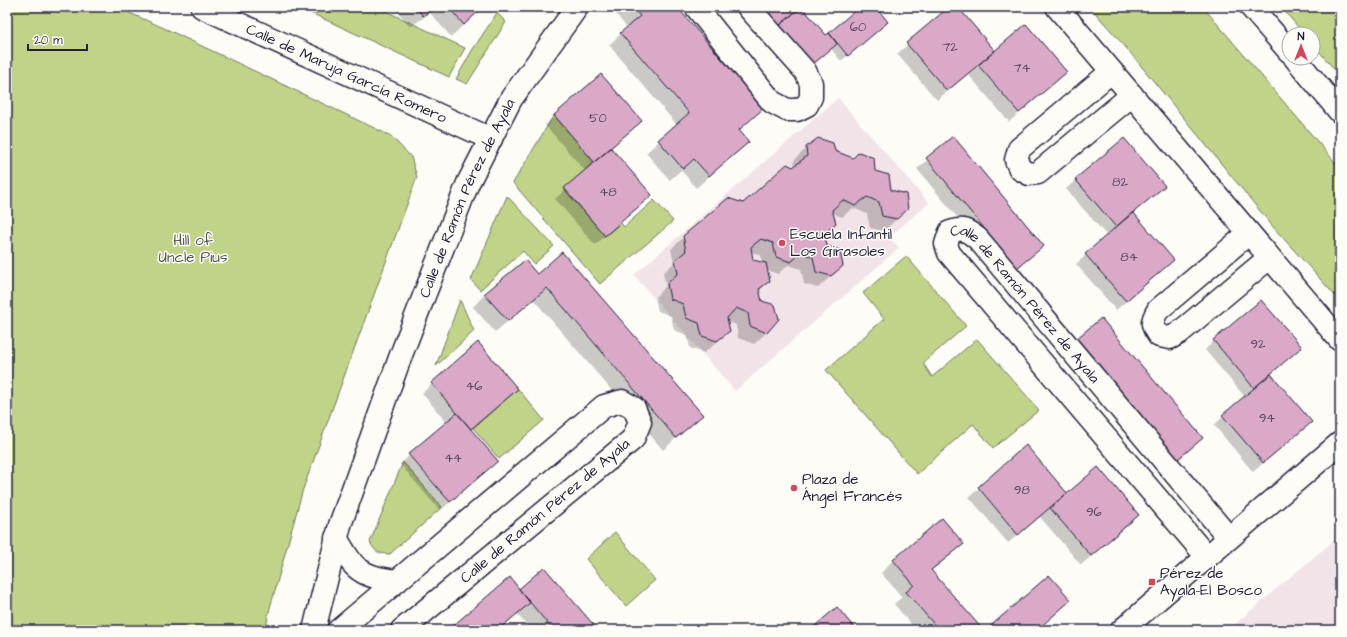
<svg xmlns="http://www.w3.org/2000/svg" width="1347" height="637" font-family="'Architects Daughter',sans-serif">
	<rect width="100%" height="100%" fill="#fdfcf7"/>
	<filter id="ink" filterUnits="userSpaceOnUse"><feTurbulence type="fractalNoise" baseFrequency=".025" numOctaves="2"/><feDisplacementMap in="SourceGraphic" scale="8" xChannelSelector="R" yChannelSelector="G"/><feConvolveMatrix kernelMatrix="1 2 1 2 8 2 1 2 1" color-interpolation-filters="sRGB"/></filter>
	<g filter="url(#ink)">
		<path fill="#f2e3e9" d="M838 98 929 203 889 237 899 248 735 391 634 275Z
			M1340 535V630H1228Z"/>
		<path fill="#c0d389" stroke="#717a62" d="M7 7H116L164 28 391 136 411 157 417 177 303 489 268 615 266 630H7Z
			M298 7H377L465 48 449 77Z
			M1090 7H1203L1340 168V301L1274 228 1128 50Z
			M1281 7H1335L1340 13V76L1313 44V34H1304Z
			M497 13 506 22 467 84 456 79 473 49Z
			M554 115 594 162 564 189 605 236 621 223 624 227 654 200 673 221 600 284 513 183Z
			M507 196 554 246 534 264 523 251 480 290 471 280Z
			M906 256 966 326 923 363 932 377 977 339 1039 410 993 448 973 424 917 474 826 370 884 319 863 293Z
			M460 300 474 331 436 366Z
			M518 389 544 420 499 459 473 428Z
			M403 462 442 507 390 554C378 554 375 552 370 542Z
			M615 532 655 580 626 606 586 559Z"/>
		<path fill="#0003" fill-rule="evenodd" d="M394 7H482L451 37 430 13 410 27Z
			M623 7H676L738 130 748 142 735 154 696 188 681 170 670 180 646 153 677 125 609 45 627 28 616 14Z
			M801 7 826 37 861 7H874L881 28 841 61 831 49 806 71Z
			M951 7H957L995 52 1066 72 1009 122 968 74 937 100 897 54Z
			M601 75 641 121 610 149 651 195 595 245 555 199 585 171 545 125Z
			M953 138 1042 246 1007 277 917 169Z
			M807 148 834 152 874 172 907 209 884 231 870 228 867 214 853 208 842 217 832 213 824 234 826 247 842 265 829 278 818 288 804 284 801 269 788 265 778 274 767 270 769 280 759 291 767 332 754 344 738 338 736 325 727 321 729 331 716 343 704 353 690 348 687 335 674 330 671 316 658 311 655 297 666 286 663 273 674 263 671 249 684 237 743 204 793 168 795 167 794 160ZM751 252 761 255 762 263 752 260Z
			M1076 180 1133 213 1163 269 1116 310 1076 264 1107 236 1066 189Z
			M536 276 702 415 663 450 534 300 495 332 473 307 485 294Z
			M1214 341 1301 347 1271 374 1311 422 1253 472 1214 425 1245 397 1205 350Z
			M478 344 516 389 470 430 487 470 440 511 400 464 447 423 422 393Z
			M1064 353 1202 438 1165 471Z
			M1026 447 1067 495 1128 525 1081 565 1040 517 1008 543 969 497Z
			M942 519 962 544 950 556 931 571 981 630H916L894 604 902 597 881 573 893 560Z
			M519 590 597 630H531L517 614 499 630H450Z
			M1070 600 1037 630H987Z
			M866 627 868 630H862Z"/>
		<path fill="#daa9c8" stroke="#22223b" d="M416 7H435L423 16Z
			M448 7H483L464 25Z
			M632 7H677L764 108 739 130 749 142 709 176 694 159 683 169 658 140 689 113 620 33 640 16Z
			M762 7H801L779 26Z
			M801 7H802L826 35 829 33 837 44 812 65 779 26Z
			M859 7H876L888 22 848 56 829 33Z
			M949 7H958L995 51 947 91 906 43Z
			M1026 24 1067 72 1019 113 978 65Z
			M601 74 642 121 594 162 554 115Z
			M953 136 1044 246 1017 268 926 158Z
			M818 138 833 143 835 151 853 158 859 152 874 158 875 171 889 175 891 190 906 194 908 209 897 219 882 216 879 202 867 197 855 206 843 200 832 210 836 223 825 233 827 246 840 250 843 266 831 276 816 272 813 257 801 253 791 262 776 257 773 243 761 239 751 247 753 260 766 263 770 281 759 289 762 301 775 305 779 319 767 333 750 326 748 313 736 308 727 318 730 331 717 341 702 336 699 323 686 318 683 304 670 299 667 284 678 273 675 260 686 251 683 236 728 198 743 203 787 164 793 167 807 156 806 147Z
			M1124 138 1165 186 1116 227 1075 179Z
			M611 148 652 195 605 236 564 188Z
			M1133 212 1174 260 1126 301 1085 254Z
			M562 252 703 415 676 438 547 288 508 321 484 294 525 260 537 274Z
			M1261 300 1302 347 1254 388 1213 340Z
			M1101 318 1203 438 1177 460 1075 340Z
			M478 342 518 389 471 429 431 383Z
			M1271 374 1312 422 1263 463 1222 415Z
			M457 413 498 461 450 502 408 454Z
			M1026 445 1067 493 1018 535 978 487Z
			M1098 467 1139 515 1091 556 1050 508Z
			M942 518 964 544 931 570 983 630H939L906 592 914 585 893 560Z
			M544 567 598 630H553L519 589Z
			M1049 575 1071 600 1037 630H986Z
			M510 577 530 603 498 630H448Z
			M837 607 856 630H810Z"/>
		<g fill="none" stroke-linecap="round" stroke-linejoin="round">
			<g stroke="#22223b" stroke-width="25">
				<g id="minor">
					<path id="s1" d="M202 7 491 139"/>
					<path d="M696 7 772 102 787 110H797L807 105 811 97V83L805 71 748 7"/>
					<path d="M1057 7 1340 340"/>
					<path d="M1251 7 1289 51"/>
					<path d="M1295 58 1340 112"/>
					<path d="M1111 72 1019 149 1016 160 1020 169 1029 174 1038 173 1132 95"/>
					<path d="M1249 233 1158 310C1151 322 1151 325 1159 336L1170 338 1179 333 1269 258"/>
					<path d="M336 538C342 547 348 560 356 567 367 577 382 579 397 581"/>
					<path id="s2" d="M1207 557 949 253 946 244 950 232C964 227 968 231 978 239L1229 538"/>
					<path id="s3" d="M314 630 340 525 401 355 468 183 511 99 577 7"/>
					<path d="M339 630 604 406 622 401 634 408 640 422 633 439 402 630"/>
					<path d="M1122 630 1340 443"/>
				</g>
			</g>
			<use href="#minor" stroke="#fdfcf7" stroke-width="22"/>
		</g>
	</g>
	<g fill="#d1495b" stroke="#fdfcf7" stroke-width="1.5">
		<circle cx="782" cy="243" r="4"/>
		<circle cx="794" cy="488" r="4"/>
		<rect x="1148" y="578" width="8" height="8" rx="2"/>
	</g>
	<g text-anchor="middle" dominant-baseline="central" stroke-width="3" stroke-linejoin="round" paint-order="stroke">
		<g font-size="13" fill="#50445e">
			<text x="858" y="27">60</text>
			<text x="950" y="47">72</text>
			<text x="1022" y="68">74</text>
			<text x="598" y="118">50</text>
			<text x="1120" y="182">82</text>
			<text x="608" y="192">48</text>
			<text x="1129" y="257">84</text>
			<text x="1258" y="344">92</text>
			<text x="474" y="386">46</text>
			<text x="1267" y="418">94</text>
			<text x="453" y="458">44</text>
			<text x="1022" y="490">98</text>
			<text x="1094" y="512">96</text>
		</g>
		<g font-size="15" fill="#22223b" stroke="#fdfcf7">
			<text stroke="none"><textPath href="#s1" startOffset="159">Calle de Maruja García Romero</textPath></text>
			<text stroke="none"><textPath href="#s3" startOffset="459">Calle de Ramón Pérez de Ayala</textPath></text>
			<text stroke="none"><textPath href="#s2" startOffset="529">Calle de Ramón Pérez de Ayala</textPath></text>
			<text transform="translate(545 511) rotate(-40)">Calle de Ramón Pérez de Ayala</text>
		</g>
		<g font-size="15" fill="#22223b" stroke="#fdfcf7" text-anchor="start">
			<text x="790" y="234">Escuela Infantil<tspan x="790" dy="17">Los Girasoles</tspan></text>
			<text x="802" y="479">Plaza de<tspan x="802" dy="17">Ángel Francés</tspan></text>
			<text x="1160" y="573">Pérez de<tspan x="1160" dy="17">Ayala-El Bosco</tspan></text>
		</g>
		<g font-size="15" fill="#515752" stroke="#fdfcf7">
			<text x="193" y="240">Hill of<tspan x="193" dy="17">Uncle Pius</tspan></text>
		</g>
	</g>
	<rect width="1347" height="637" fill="none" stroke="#fdfcf7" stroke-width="24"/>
	<rect x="12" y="12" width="1323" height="613" fill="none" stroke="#22223b" stroke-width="1.5" filter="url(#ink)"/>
	<g transform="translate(1301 46)"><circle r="19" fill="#fdfcf7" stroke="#a5a5ac"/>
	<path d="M0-3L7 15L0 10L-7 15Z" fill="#d1495b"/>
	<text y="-6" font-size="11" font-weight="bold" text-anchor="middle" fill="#22223b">N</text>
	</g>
	<path d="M28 44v6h59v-6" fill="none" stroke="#22223b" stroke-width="2"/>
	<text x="34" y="44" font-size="12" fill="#22223b" stroke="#fdfcf7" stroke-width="3" paint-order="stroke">20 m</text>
</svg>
